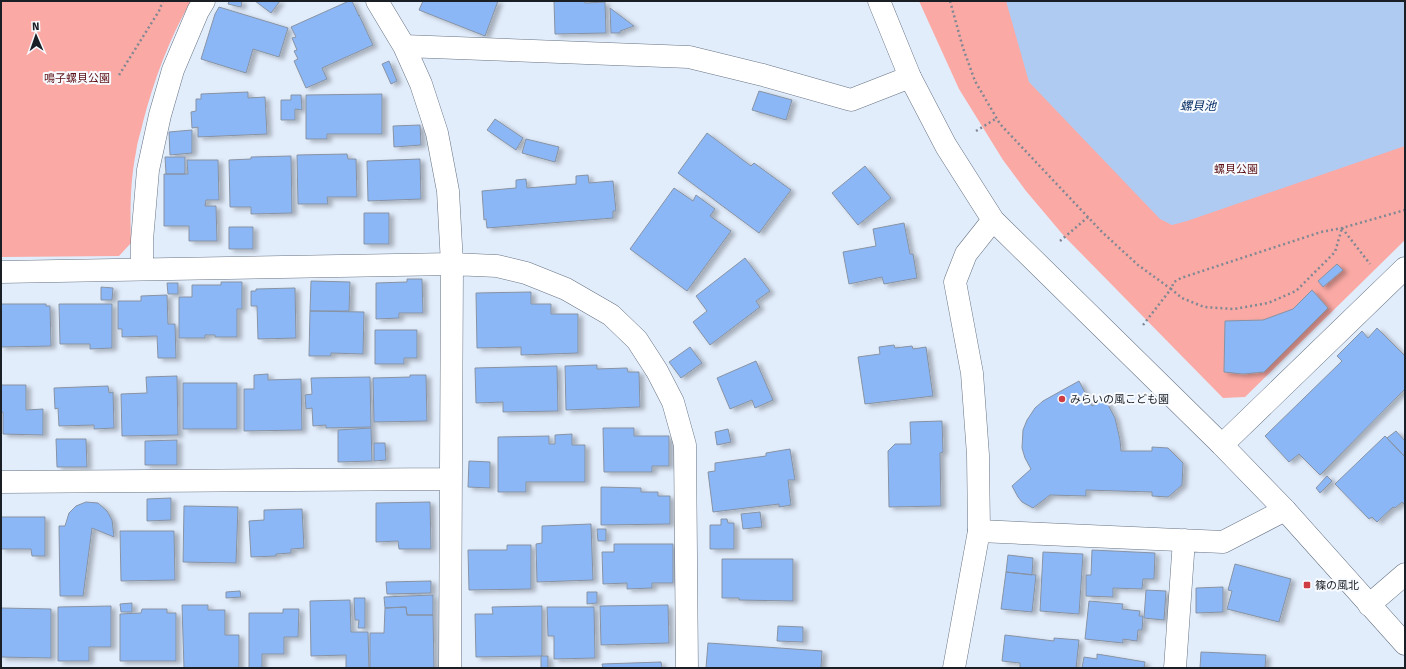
<svg xmlns="http://www.w3.org/2000/svg" width="1406" height="669" font-family="'Fira Sans','Noto Sans JP',sans-serif">
	<defs>
		<filter id="shadow"><feDropShadow dx="4.5" dy="2.5" stdDeviation="2" flood-color="#0004"/></filter>
	</defs>
	<rect width="100%" height="100%" fill="#e2edfc"/>
	<path fill="#faa9a4" d="M1 1H191C169 39 154 80 143 122 141 132 137 142 136 152 130 182 130 213 131 243L119 256 1 257Z
		M919 1H1405V240L1245 397 1223 398 1064 236 1026 191 1003 160 959 89Z"/>
	<path fill="#b0cbf2" d="M1006 1H1405V146L1187 221 1172 225 1160 219 1029 82Z"/>
	<path fill="#8bb7f7" stroke="#8793a4" filter="url(#shadow)" d="M229 1H242L241 7 228 4Z
		M255 1H280L271 13Z
		M349 1H352L359 16V15L373 45 322 68 327 79 306 88 294 61 298 59 294 51 297 50 292 38 296 37 291 27Z
		M423 1H498L485 36 419 10Z
		M554 1H584L585 3 605 2 606 33 555 34Z
		M219 7 288 28 279 57 253 49 246 73 201 59 215 14Z
		M610 8 634 26 620 31V33H611Z
		M389 61 397 81 391 84 382 64Z
		M759 91 792 100 786 120 752 110Z
		M248 92V98L265 97 267 134 198 137V127L192 128 191 112 196 111V99H201V94Z
		M382 94V134H327V139H306V95Z
		M291 95H301L302 110 295 109V120H281V100H291Z
		M495 119 523 138 516 150 487 130Z
		M420 125 421 145 394 147 393 126Z
		M192 130V153L170 155 169 132Z
		M707 133 751 166 754 163 791 190 759 233 678 173Z
		M526 139 559 147 555 162 522 153Z
		M347 154 348 159H356L357 197H327L328 204H298L297 155Z
		M291 156 292 213 251 214V207H230L229 160 251 159V157Z
		M165 157H185V174H166Z
		M420 159 421 199 368 201 367 161Z
		M187 160H218L219 200H206L205 206H216L217 241H189V226H164V174H188Z
		M865 166 891 198 858 225 832 193Z
		M588 175 589 183 613 181 616 211H613V218L487 228 486 219 484 220 482 191 516 188V180L526 179 527 188 576 184V176Z
		M674 188 693 201 696 195 715 209 710 216 731 231 687 291 630 249Z
		M364 213H389V244H364Z
		M904 223 910 254H913L917 278 884 284 882 277 849 284 843 252 876 246 873 229Z
		M229 227H253V249H229Z
		M745 258 770 291 756 301 760 307 710 345 693 322 707 311 696 296Z
		M1337 264 1343 270 1323 287 1318 281Z
		M407 279H422L423 313H399V318L376 319V283L407 282Z
		M311 281 350 282 349 311H310Z
		M221 282H242V309H237V337H215V335H205V338H179V297H192V285H221Z
		M167 283H178V294H168Z
		M101 287 113 288 112 300H101Z
		M295 288 296 338 258 339 257 306H251V291H256V289Z
		M1312 290 1328 308 1264 372 1243 374 1224 372 1225 321 1263 320 1293 309Z
		M531 292V304H551V314H578V353L521 355V347L477 348 476 293Z
		M167 295 168 324H175L176 358H158L157 336 122 337V329H118V301H141V296Z
		M1 304H46V306H50L51 346 1 347Z
		M59 304H112V348L90 349V344H60Z
		M310 311 364 312 363 354 331 353V356H309Z
		M1377 328 1405 356V389L1320 475 1299 454 1289 462 1265 436 1342 361 1337 356 1362 331 1368 338Z
		M375 330H417V358H404V364H375Z
		M894 345 895 348 912 346 913 349 926 347 933 396 865 404 858 357 880 354 879 347Z
		M690 347 702 363 681 378 669 362Z
		M756 361 773 400 755 408 752 400 730 409 717 378Z
		M597 365V369L627 368 628 372H639L640 407 566 410 565 366Z
		M557 366 558 411 503 412V402L476 403 475 368Z
		M268 374V380L301 379 302 430 244 431V389H254V375Z
		M410 375H426L427 421 374 422 373 378 410 377Z
		M177 376 178 435 122 436 121 394 147 393 146 377Z
		M370 377 371 427 326 428V425L313 426 312 408 306 409 305 395 312 394 311 378Z
		M1079 381 1092 406 1105 399 1115 418 1120 440 1121 451H1152V447L1168 448 1183 463 1182 485 1168 497 1152 496V492L1086 490V496L1050 495 1033 508 1022 502 1018 497 1012 486 1031 469 1025 458 1022 448 1023 430 1027 420 1035 408 1043 401Z
		M183 383H237V429H183Z
		M1 385H26V410L43 409V435L3 434V412L1 413Z
		M108 386 109 393 113 392 114 428 94 429V425L59 426 58 408 55 409 54 388Z
		M942 421 943 452 940 453 941 506 889 507 888 451 895 444H911L910 422Z
		M371 428 372 461 338 462V430Z
		M603 428H634V436H669V466H652V472H604Z
		M728 429 731 442 717 445 715 432Z
		M1396 431 1405 441V457L1387 438Z
		M572 434V445H585V482H526V492H498V437L549 436V444H555V435Z
		M1385 436 1405 457V505L1402 502 1395 508 1393 507 1377 522 1372 517 1369 519 1335 484Z
		M56 439H86L87 467H57Z
		M177 440V465H145V441Z
		M374 443H385L386 460 374 461Z
		M790 449 795 480H788L791 505 779 507V504L713 512 708 472 715 471V463L766 456V453Z
		M469 461 490 462V488L468 487Z
		M1327 476 1332 481 1320 493 1316 488Z
		M601 487 641 488V492H658V496H670V524L601 525Z
		M171 498V520L147 521V499Z
		M86 502 98 503 107 511 112 520 114 537 92 528 83 596H60L59 526H65L69 513 76 506Z
		M430 502 431 549H399L398 541 376 542V503Z
		M184 506 238 507 236 563 183 562Z
		M302 509 304 548 291 549V553L276 554V556L251 557 249 521 264 520V510Z
		M760 512 762 527 743 529 741 514Z
		M1 517H45V556H32L31 549H1Z
		M721 519H727L728 523H734V549H710V525H721Z
		M591 524 593 580 537 582 536 544 542 543V526Z
		M597 529H606V541H598Z
		M120 531H174L175 580 121 581Z
		M614 544H673V583H652V588L627 589V583L603 584 602 552H614Z
		M507 545H531V589L469 590 468 550H507Z
		M1092 550 1155 553 1154 579H1143L1142 589 1113 588V597L1086 596V575H1091Z
		M1043 552 1083 554 1079 614 1040 611Z
		M1008 555 1033 558 1032 575 1006 572Z
		M722 559H793V601L739 600V598H722Z
		M1235 564 1291 579 1279 622 1227 609 1232 591 1228 590Z
		M1006 572 1036 575 1032 612 1001 609Z
		M431 581V593L387 594 386 582Z
		M1223 587V612L1196 613V588Z
		M1146 590 1166 591 1164 620 1144 618Z
		M240 591 241 597 226 598V592Z
		M587 592H597V603L587 604Z
		M433 595V615H407L406 607 385 608 384 597Z
		M354 598H365V628H358L359 620H355Z
		M350 600 351 632H368L369 668H346V655L311 656 310 601Z
		M1089 601 1123 604 1122 609 1140 611 1139 616H1143L1142 630H1138L1137 641 1123 639V643L1085 639Z
		M132 603V612H121L120 604Z
		M182 605H208V610H225V635H239V668H184Z
		M668 605 669 643 601 645 600 606Z
		M111 606V647H89V661H58V607Z
		M542 606V656L476 657 475 614H493L492 607Z
		M406 607 407 615H433L434 668H370V633H384L385 608Z
		M547 607H594L595 658 554 659V636H548Z
		M1 608 51 609V658L1 657Z
		M142 609H167V613H176V661H120V614L141 613Z
		M283 609H299L298 637H284V654H262V668H249V613H283Z
		M778 626 803 627V642L777 641Z
		M1005 635 1054 641V638L1079 640 1076 668H1020V663L1002 661Z
		M708 643 822 651 821 668H706Z
		M1201 652 1266 655 1265 668H1200Z
		M1097 654 1145 662 1144 668H1082L1084 657 1097 659Z
		M541 656H548V668H541Z
		M661 662 662 668H603L602 664Z"/>
	<g fill="none" stroke-linecap="round" stroke-linejoin="round">
		<g stroke="#677383" stroke-width="23">
			<path id="minor" d="M377 1 404 46 421 84 437 133 448 191 452 264 450 668
				M404 46 689 57 763 75 851 100 910 77
				M142 269V240L148 170 160 115 173 70 198 11 204 1
				M1 272 452 264 497 266 526 273 566 289 611 315 637 340 657 371 673 402 685 445 687 668
				M1222 445 1405 268
				M1 482 450 479
				M979 531 1223 542 1285 510
				M1369 605 1405 574
				M1175 668 1184 540"/>
		</g>
		<g stroke="#677383" stroke-width="23">
			<path id="tertiary" d="M879 1 910 77 946 146 993 220 1222 445 1285 510 1405 644
				M954 668 979 531 978 455 972 373 955 282 966 254 993 220"/>
		</g>
		<path stroke="#808893" stroke-width="2.5" stroke-dasharray="2 3" stroke-linecap="butt" d="M950 1 963 48 975 81 1000 124 1102 232 1138 265 1171 289 1174 282 1181 278 1321 232 1342 228 1405 210
			M119 75 159 11 163 1
			M976 131 997 118
			M1342 228 1370 264
			M1060 241 1088 217
			M1143 325 1171 289 1182 298 1204 307 1234 309 1268 303 1296 291 1335 252 1342 228"/>
		<use href="#minor" stroke="#fff" stroke-width="22"/>
		<use href="#tertiary" stroke="#fff" stroke-width="22"/>
	</g>
	<g fill="#cd3d42" stroke="#f7fafe" stroke-width="1.5">
		<circle cx="1062" cy="399" r="4"/>
		<rect x="1303" y="581" width="8" height="8" rx="2"/>
	</g>
	<g text-anchor="middle" dominant-baseline="central" stroke-width="4" stroke-linejoin="round" paint-order="stroke">
		<g font-size="11" fill="#5b1014" stroke="#f7fafe">
			<text x="77" y="78">鳴子螺貝公園</text>
			<text x="1236" y="169">螺貝公園</text>
		</g>
		<g font-size="11" fill="#1a1f26" stroke="#f7fafe" text-anchor="start">
			<text x="1070" y="399">みらいの風こども園</text>
			<text x="1315" y="585">篠の風北</text>
		</g>
		<g font-size="12" font-style="italic" fill="#002a61" stroke="#f7fafe">
			<text x="1198" y="106">螺貝池</text>
		</g>
	</g>
	<rect width="1406" height="669" fill="none" stroke="#1a1f26" stroke-width="4"/>
	<g transform="translate(36 36) rotate(358)" stroke="#f7fafe" stroke-width="3" paint-order="stroke">
	<path d="M0-3L7 15L0 10L-7 15Z" fill="#1a1f26"/>
	<text y="-6" font-size="11" font-weight="bold" text-anchor="middle" fill="#1a1f26">N</text>
	</g>
</svg>
